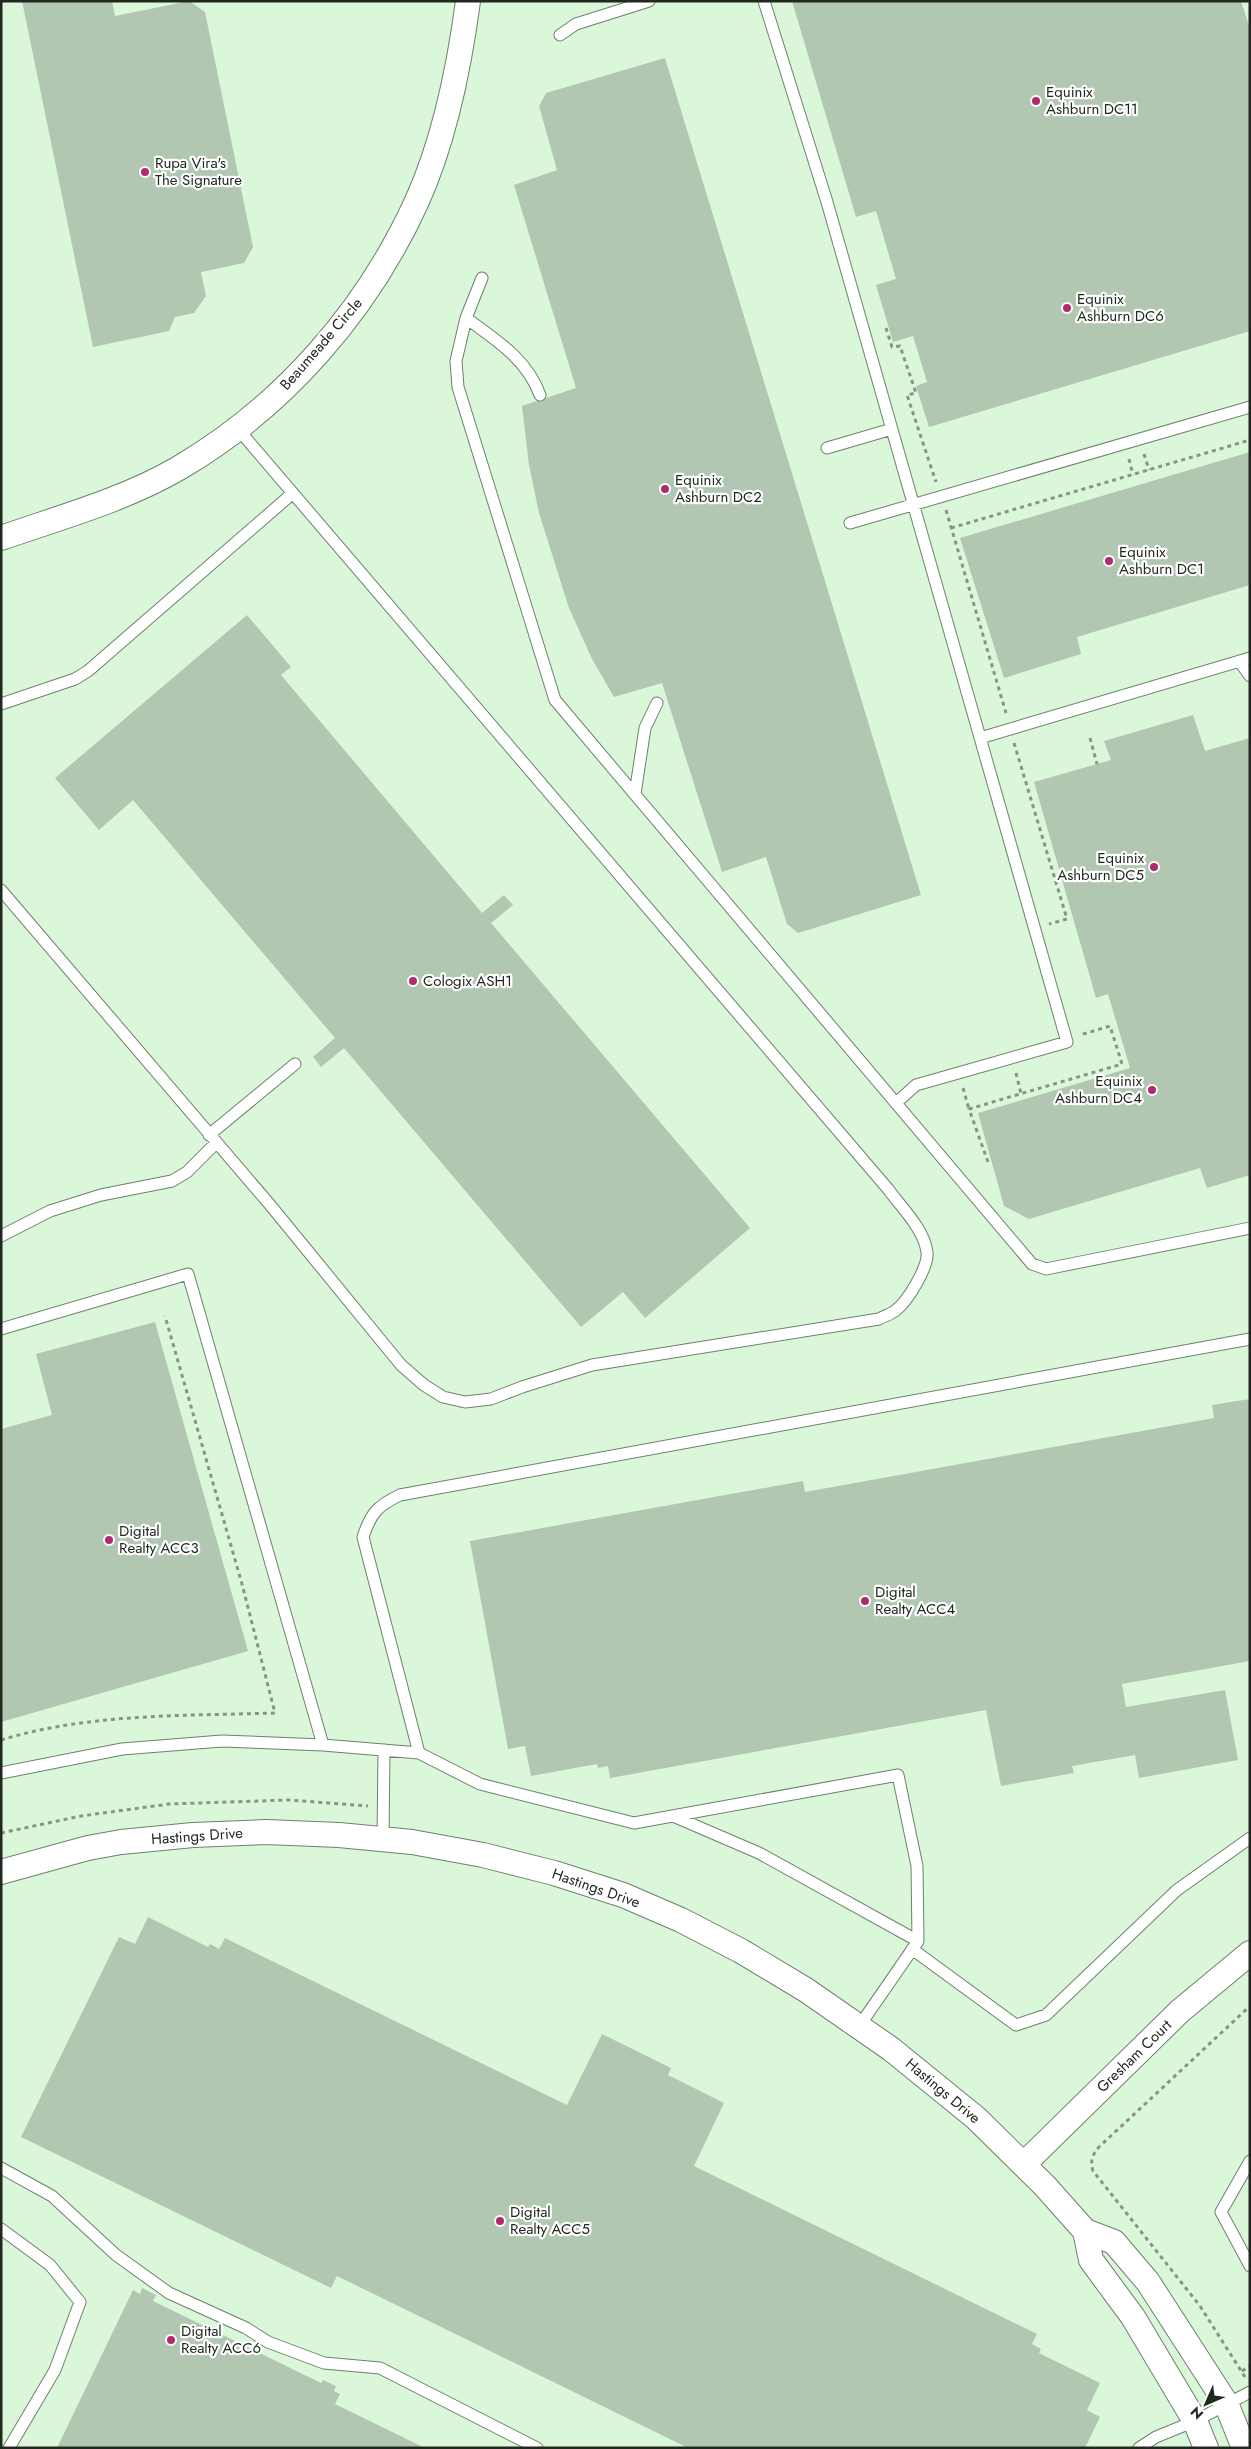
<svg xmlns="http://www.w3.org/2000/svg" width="1251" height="2449" font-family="Jost,sans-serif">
	<rect width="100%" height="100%" fill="#f5fef5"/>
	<path fill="#dbf7d9" d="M1 1H1250V2448H1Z"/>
	<path fill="#b2c7b1" d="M22 1H112L115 16 189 1 205 12 253 247 244 263 201 272 206 296 194 313 175 317 169 331 93 347Z
		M792 1H1241L1250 29V331L929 427 916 386 927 382 913 336 893 342 876 285 896 279 876 211 856 217Z
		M665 58 921 895 798 933 787 924 766 857 722 872 662 683 614 697 592 659 569 608 539 513 529 465 522 406 576 388 514 185 557 170 539 106 546 93Z
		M1250 452V585L1077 637 1081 654 1004 678 960 538Z
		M247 615 291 667 281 675 482 913 504 895 513 905 491 923 750 1228 645 1318 623 1292 581 1327 344 1048 321 1067 313 1057 335 1038 133 800 99 830 55 778Z
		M1193 715 1205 751 1250 738V1175L1207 1188 1200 1168 1029 1219 1004 1206 978 1113 1130 1068 1108 994 1096 998 1034 782 1111 760 1104 741Z
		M155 1322 248 1651 1 1722V1429L52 1415 36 1354Z
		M1250 1399V1661L1122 1684 1126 1707 1225 1690 1238 1760 1139 1778 1135 1755 1072 1766 1074 1773 1001 1786 986 1710 610 1778 608 1766 598 1768 597 1764 531 1776 525 1746 508 1749 470 1541 803 1481 805 1492 1214 1418 1212 1405Z
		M148 1917 208 1947 210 1944 219 1949 225 1938 567 2105 602 2034 671 2068 668 2075 724 2103 694 2166 1037 2334 1032 2344 1041 2349 1039 2353 1100 2383 1087 2410 1100 2417 1085 2448H688L337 2276 331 2288 21 2137 119 1937 135 1944Z
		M142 2288 156 2295 153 2301 321 2383 323 2380 336 2386 334 2391 340 2394 335 2404 425 2448H57L133 2290 140 2294Z"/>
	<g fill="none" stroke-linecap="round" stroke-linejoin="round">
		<g stroke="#6d816c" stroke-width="13">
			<path id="lane" d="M764 1 827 202 1067 1042 916 1085 896 1103
				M560 35 576 24 649 1
				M482 278 466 318 456 361 458 387 555 700 1032 1264 1046 1269 1250 1228
				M466 318C496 340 527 359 540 395
				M827 448 892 429
				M850 523 1250 407
				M1239 661 1250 676
				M1 704 75 679 88 671 293 493
				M980 738 1250 658
				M635 794 645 728 657 703
				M1 890 271 1206 401 1365 424 1385 443 1397 465 1402 491 1399 522 1387 592 1365 879 1319C884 1316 892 1314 896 1310 908 1301 929 1266 927 1252 924 1229 901 1207 888 1189L238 429
				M209 1135 295 1064
				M1 1236 50 1211 101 1195 172 1181 187 1172 216 1143
				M1 1329 188 1274 323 1745
				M419 1753 363 1537C371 1513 377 1506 400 1495L1250 1339
				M1 1773 122 1749 222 1741 323 1745 419 1753 480 1784 634 1823 898 1775 917 1866 918 1941 860 2025
				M673 1816 759 1853 918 1941
				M383 1839 384 1750
				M912 1949 1016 2025 1046 2015 1177 1890 1250 1838
				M1250 2161 1221 2212 1250 2266
				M1 2168 52 2196 116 2255 169 2293 246 2328 268 2342 324 2363 380 2368 537 2448
				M1 2229 50 2265 80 2302 55 2370 9 2448
				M1139 2448 1156 2437 1195 2421 1250 2392"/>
		</g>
		<g stroke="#6d816c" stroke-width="26">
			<path id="street" d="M1 538C61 517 124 500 179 468 283 407 367 311 417 201 445 139 459 69 468 1
				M1 1872 88 1848 121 1842 193 1835 266 1832 339 1835 412 1842 483 1855 554 1873 623 1895 681 1920 741 1951 806 1990 891 2049 976 2118 1045 2186 1085 2231 1114 2242 1148 2282 1226 2403 1244 2448
				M1024 2164 1180 2011 1250 1953
				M1085 2231 1091 2260 1133 2317 1195 2421 1206 2448"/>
		</g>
		<path stroke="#8a9289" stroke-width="3" stroke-dasharray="4 4" stroke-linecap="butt" d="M886 328 892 347 900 346 916 393 907 395 936 482
			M1144 454 1149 470
			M1129 459 1133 475
			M946 510 1006 713
			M951 528 1250 440
			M1090 738 1097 764
			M1014 743 1067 919 1049 924
			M1016 1073 1021 1094
			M963 1088 969 1109
			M988 1162 969 1109 1122 1064 1110 1026 1080 1035
			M1 1740C89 1713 184 1716 275 1713L242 1584 165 1316
			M1 1833 81 1816 169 1804 289 1800 368 1806
			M1242 2371 1250 2366
			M1245 2377 1200 2306 1093 2171C1090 2161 1092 2155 1099 2147L1250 2006"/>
		<use href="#lane" stroke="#fff" stroke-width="11"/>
		<use href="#street" stroke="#fff" stroke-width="24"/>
	</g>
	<g fill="#af2a70" stroke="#fff" stroke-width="2">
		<circle cx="1036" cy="101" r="5"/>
		<circle cx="145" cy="172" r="5"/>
		<circle cx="1067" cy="308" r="5"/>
		<circle cx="665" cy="489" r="5"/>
		<circle cx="1109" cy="561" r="5"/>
		<circle cx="1154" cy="867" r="5"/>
		<circle cx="413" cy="981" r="5"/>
		<circle cx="1152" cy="1090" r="5"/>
		<circle cx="109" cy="1540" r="5"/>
		<circle cx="865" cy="1601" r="5"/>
		<circle cx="500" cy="2221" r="5"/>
		<circle cx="171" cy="2340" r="5"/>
	</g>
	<g text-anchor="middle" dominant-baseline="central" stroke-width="4.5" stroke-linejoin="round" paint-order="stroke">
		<g font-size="15" fill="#20281f" stroke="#fff" text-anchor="start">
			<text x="1046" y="92">Equinix<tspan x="1046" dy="17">Ashburn DC11</tspan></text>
			<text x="155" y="163">Rupa Vira's<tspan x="155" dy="17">The Signature</tspan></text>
			<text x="1077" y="299">Equinix<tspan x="1077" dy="17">Ashburn DC6</tspan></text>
			<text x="675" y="480">Equinix<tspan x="675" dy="17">Ashburn DC2</tspan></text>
			<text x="1119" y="552">Equinix<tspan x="1119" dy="17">Ashburn DC1</tspan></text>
			<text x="1144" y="858" text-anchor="end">Equinix<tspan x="1144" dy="17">Ashburn DC5</tspan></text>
			<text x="423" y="981">Cologix ASH1</text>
			<text x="1142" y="1081" text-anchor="end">Equinix<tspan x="1142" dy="17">Ashburn DC4</tspan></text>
			<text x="119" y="1531">Digital<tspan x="119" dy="17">Realty ACC3</tspan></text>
			<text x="875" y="1592">Digital<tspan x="875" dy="17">Realty ACC4</tspan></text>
			<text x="510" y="2212">Digital<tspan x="510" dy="17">Realty ACC5</tspan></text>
			<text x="181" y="2331">Digital<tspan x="181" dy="17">Realty ACC6</tspan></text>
		</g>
		<g font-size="15" fill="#20281f" stroke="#fff">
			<text transform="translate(321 344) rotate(-49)">Beaumeade Circle</text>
			<text transform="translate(197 1836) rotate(-4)">Hastings Drive</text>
			<text transform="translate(596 1888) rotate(19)">Hastings Drive</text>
			<text transform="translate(1134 2056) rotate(-44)">Gresham Court</text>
			<text transform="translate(943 2091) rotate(40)">Hastings Drive</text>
		</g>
	</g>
	<rect width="1251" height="2449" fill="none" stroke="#20281f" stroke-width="5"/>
	<g transform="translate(1206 2404) rotate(225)" stroke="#ffffff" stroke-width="4" paint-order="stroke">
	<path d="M0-4L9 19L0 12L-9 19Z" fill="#20281f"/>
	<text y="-8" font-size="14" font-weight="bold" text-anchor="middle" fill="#20281f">N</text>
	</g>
</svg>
